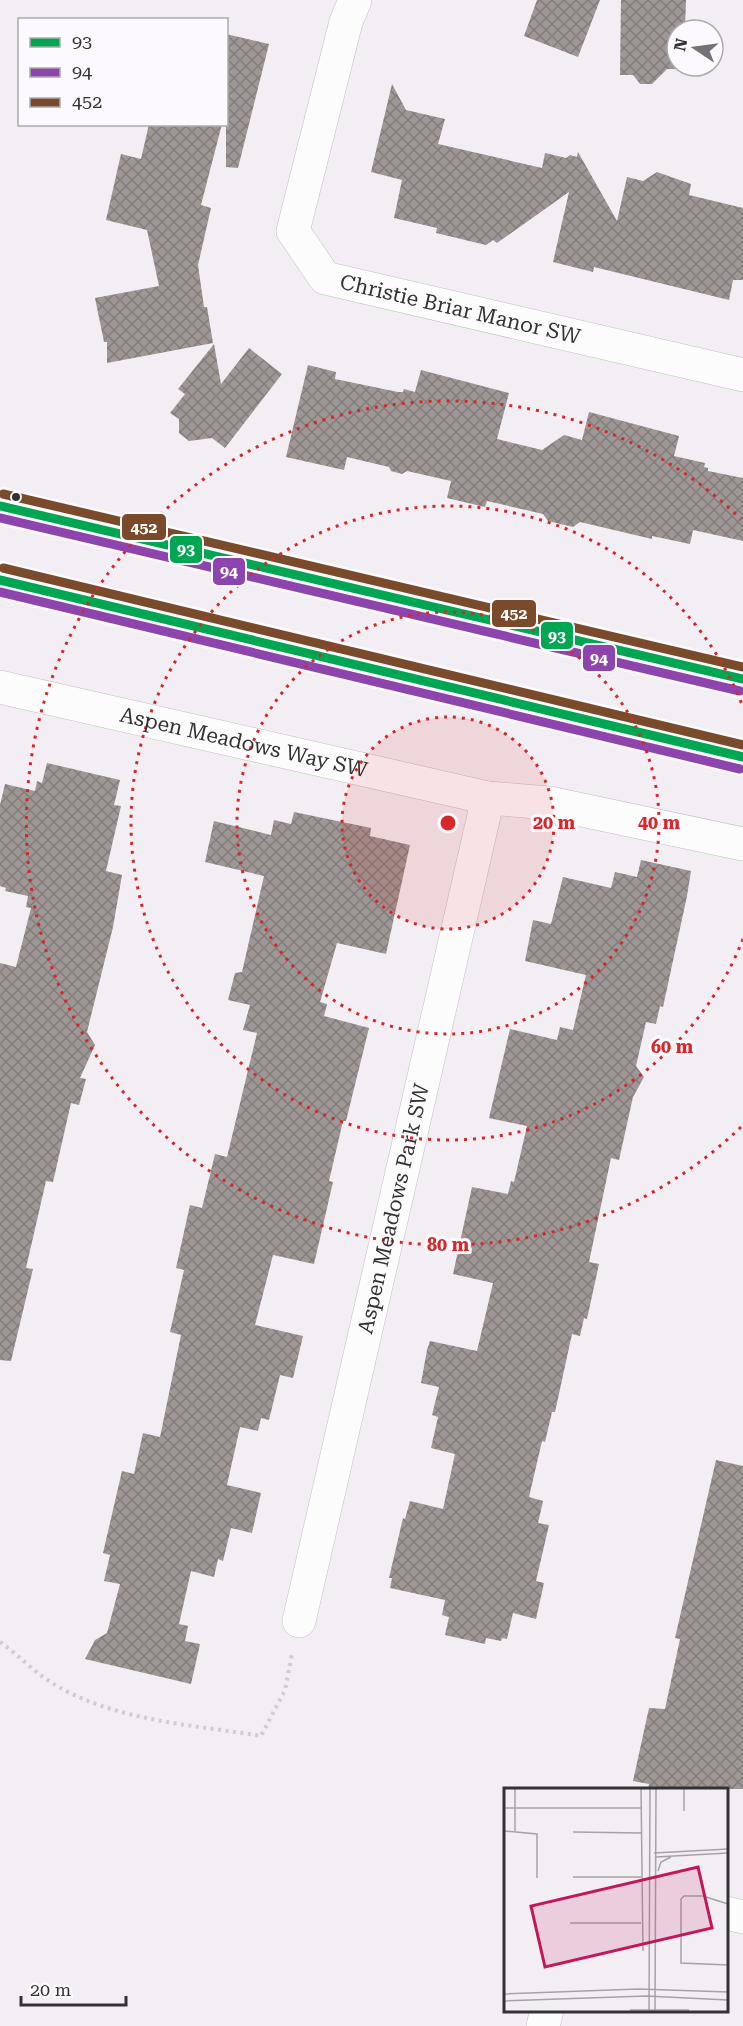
<svg xmlns="http://www.w3.org/2000/svg" width="743" height="2026" font-family="'Roboto Serif',serif">
	<defs>
		<pattern id="building-cross-hatch" width="8" height="8" patternUnits="userSpaceOnUse" patternTransform="scale(1.5)"><rect width="8" height="8" fill="#9e9795"/><path d="M0 0l8 8M0 8l8-8" fill="none" stroke="#827c7a"/></pattern>
	</defs>
	<rect width="100%" height="100%" fill="#f2eef4"/>
	<path fill="url(#building-cross-hatch)" d="M537 0H600L578 57 524 36Z
		M621 0H686L685 30H677V66H684V69H667L652 84H640L633 75H620Z
		M226 34 269 44 238 168 226 167Z
		M392 84 406 110 445 119 438 144 542 168 545 153 566 158 570 155 577 157 578 152 617 221 627 177 643 181 657 172 691 184 689 195 743 208V280H733L729 300 594 267 593 272 553 262 569 192 497 243 493 240 486 245 436 233 437 228 394 218 402 180 371 172Z
		M149 124H222L201 205 211 208 198 265 204 307H207L213 343 107 363V342H104L95 298 159 286 147 230 106 220 121 154 141 159Z
		M214 344 221 384 249 348 282 374 225 448 212 438 189 441 179 433V419L170 413 185 394 178 389Z
		M308 365 336 372 335 379 398 392H403L404 389 415 392 421 370 509 393 497 439 542 450 564 435 582 440 589 412 679 436 674 456 705 463 704 467 708 468V471L743 478V541L693 530 690 544 652 536V539L580 522 573 527 548 521 543 514 487 501 485 507 447 498 451 481 407 471 402 474 391 471 389 467 347 457 344 470 286 457Z
		M47 763 120 780 114 805 121 806 106 871 122 875 113 927 87 1032 95 1045 80 1078 86 1079 79 1105 71 1103 53 1182 46 1181 26 1268 33 1269 11 1361 0 1360V963L16 967 31 908 26 907 28 896 5 891 6 888 0 886V805L5 784 35 791 37 781 42 783Z
		M294 812 371 828 370 836 410 845 386 954 337 943 320 1002 327 1004 324 1016 369 1028 346 1121H343L329 1181 333 1182 314 1264 273 1255 255 1325 303 1336 293 1378 280 1375 269 1420 261 1418 258 1431 240 1427 227 1485 261 1493 252 1533 231 1528 223 1561 218 1559 214 1577 191 1571 179 1624 188 1626 185 1641 200 1644 191 1684 85 1659 95 1640 107 1633 120 1584 104 1581 110 1555 103 1553 122 1471 134 1474 143 1433 160 1437 181 1335 170 1332 184 1270 176 1268 190 1205 202 1208 215 1154 227 1157 257 1033 243 1030 250 1005 228 1000 235 973 242 972 264 876 205 862 214 821 271 835 274 820 291 824Z
		M641 860 691 871 687 896 663 1007 660 1006 656 1024 646 1022 636 1066 644 1077 633 1097 619 1160 611 1158 589 1262 599 1264 587 1319 584 1318 580 1336 572 1334 555 1412H552L545 1442 542 1441 529 1497 543 1501 538 1523 549 1525 536 1581 544 1583 536 1619 513 1613 507 1639 502 1638 501 1641 486 1638 485 1644 445 1635 449 1617 442 1615 445 1600 390 1588 392 1578H389L403 1518 405 1519 410 1501 443 1509 455 1454 431 1448 438 1417 432 1415 439 1387 421 1383 427 1350 430 1341 477 1351 493 1283 453 1274 472 1187 508 1194 511 1181 514 1182 527 1126 489 1118 510 1029 557 1040 560 1027 573 1030 586 975 525 961 533 920 551 924 563 877 611 888 615 872 637 877Z
		M716 1460 743 1466V1789H648L649 1784 633 1781 649 1708 665 1709 680 1639 675 1638Z"/>
	<g fill="none" stroke-linecap="round" stroke-linejoin="round">
		<g stroke="#c3bfc4" stroke-width="34">
			<g id="minor">
				<path id="s1" d="M355 0 346 22 293 231 325 278 743 375"/>
				<path id="s2" d="M0 687 488 798 549 803 743 844"/>
				<path id="s3" d="M299 1621 488 798"/>
				<path d="M726 1913 743 1917"/>
				<path d="M543 2026 547 2010"/>
			</g>
		</g>
		<g stroke="#c3bfc4" stroke-width="34">
			<path id="major" d="M0 506 743 679
				M0 580 743 757"/>
		</g>
		<path stroke="#cfcdd0" stroke-width="4" stroke-dasharray="3 4.5" stroke-linecap="butt" d="M0 1642C16 1653 30 1668 46 1679 108 1721 190 1724 261 1736L285 1690 292 1654"/>
		<use href="#minor" stroke="#fdfcfd" stroke-width="33"/>
		<use href="#major" stroke="#fdfcfd" stroke-width="33"/>
		<g stroke="#fdfaff" stroke-width="14">
			<path id="bus-1" d="M0 506 743 679
				M0 580 743 757"/>
		</g>
		<g stroke="#fdfaff" stroke-width="14">
			<path id="bus-2" d="M0 518 740 691
				M0 592 740 769"/>
		</g>
		<g stroke="#fdfaff" stroke-width="14">
			<path id="bus-3" d="M3 494 743 667
				M3 568 743 745"/>
		</g>
		<use href="#bus-1" stroke="#00a651" stroke-width="9"/>
		<use href="#bus-2" stroke="#8e44ad" stroke-width="9"/>
		<use href="#bus-3" stroke="#7a4b2a" stroke-width="9"/>
	</g>
	<circle cx="448" cy="823" r="106" fill="#d62828" fill-opacity=".12"/>
	<g fill="none" stroke="#d62828" stroke-width="3" stroke-dasharray="3 6">
		<circle cx="448" cy="823" r="106"/>
		<circle cx="448" cy="823" r="211"/>
		<path d="M743 939A317 317 0 1 1 743 707"/>
		<path d="M741 1127A422 422 0 1 1 741 519"/>
	</g>
	<circle fill="#343135" stroke="#fdfaff" stroke-width="2" cx="16" cy="497" r="5"/>
	<g text-anchor="middle" dominant-baseline="central" stroke-width="6" stroke-linejoin="round" paint-order="stroke">
		<g font-size="21" fill="#343135" stroke="#fdfaff">
			<text stroke="none"><textPath href="#s1" startOffset="435">Christie Briar Manor SW</textPath></text>
			<text stroke="none"><textPath href="#s2" startOffset="250">Aspen Meadows Way SW</textPath></text>
			<text stroke="none"><textPath href="#s3" startOffset="423">Aspen Meadows Park SW</textPath></text>
		</g>
	</g>
	<g transform="translate(504 1788)">
		<rect width="224" height="224" fill="#f2eef4"/>
		<path fill="none" stroke="#a6a2a8" stroke-width="1.5" d="M11 0V43M137 0 139 163M0 20H137M180 23V0M0 43 33 46V90M69 44 137 45M150 65 224 61M152 69 224 65M154 83 157 74 167 69M69 89H137M224 116 199 108H180L177 111V175L224 177M66 135H137M0 206 134 201 224 204M0 213 142 208 224 212M126 222H185M145 223 146 0M151 223 152 0"/>
		<path fill="#c2185b" fill-opacity="0.15" stroke="#c2185b" stroke-width="3" d="M194 79 208 140 41 179 27 118Z"/>
		<rect width="224" height="224" fill="none" stroke="#343135" stroke-width="3"/>
	</g>
	<circle cx="448" cy="823" r="9" fill="#d62828" stroke="#fdfaff" stroke-width="3"/>
	<g font-size="18" text-anchor="middle" font-weight="bold" fill="#d62828" stroke="#fdfaff" stroke-width="6" stroke-linejoin="round" paint-order="stroke">
		<text x="554" y="829">20 m</text>
		<text x="659" y="829">40 m</text>
		<text x="672" y="1053">60 m</text>
		<text x="448" y="1251">80 m</text>
	</g>
	<g stroke="#fdfaff" stroke-width="2">
		<rect x="121" y="513" width="46" height="28" rx="6" fill="#7a4b2a"/>
		<rect x="169" y="535" width="34" height="29" rx="6" fill="#00a651"/>
		<rect x="212" y="557" width="34" height="29" rx="6" fill="#8e44ad"/>
		<rect x="491" y="599" width="46" height="29" rx="6" fill="#7a4b2a"/>
		<rect x="540" y="621" width="34" height="29" rx="6" fill="#00a651"/>
		<rect x="582" y="644" width="34" height="28" rx="6" fill="#8e44ad"/>
	</g>
	<g font-size="16" text-anchor="middle" font-weight="bold" fill="#fff">
		<text x="144" y="533">452</text>
		<text x="186" y="555">93</text>
		<text x="229" y="577">94</text>
		<text x="514" y="619">452</text>
		<text x="557" y="642">93</text>
		<text x="599" y="664">94</text>
	</g>
	<rect x="18" y="18" width="210" height="108" fill="#fdfaff" stroke="#adaaae" stroke-width="1.5"/>
	<rect x="30" y="38" width="30" height="9" fill="#00a651" stroke="#adaaae" stroke-width="1.5"/>
	<text x="72" y="48" font-size="18" fill="#343135">93</text>
	<rect x="30" y="68" width="30" height="9" fill="#8e44ad" stroke="#adaaae" stroke-width="1.5"/>
	<text x="72" y="78" font-size="18" fill="#343135">94</text>
	<rect x="30" y="98" width="30" height="9" fill="#7a4b2a" stroke="#adaaae" stroke-width="1.5"/>
	<text x="72" y="108" font-size="18" fill="#343135">452</text>
	<g transform="translate(695 48) rotate(283)"><circle r="28" fill="#fdfaff" stroke="#adaaae" stroke-width="1.5"/>
	<path d="M0-4.5L10 22L0 15L-10 22Z" fill="#767378"/>
	<text y="-9" font-size="16" font-weight="bold" text-anchor="middle" fill="#343135">N</text>
	</g>
	<path d="M21 1996v9h105v-9" fill="none" stroke="#343135" stroke-width="3"/>
	<text x="30" y="1996" font-size="18" fill="#343135" stroke="#fdfaff" stroke-width="4.5" paint-order="stroke">20 m</text>
</svg>
